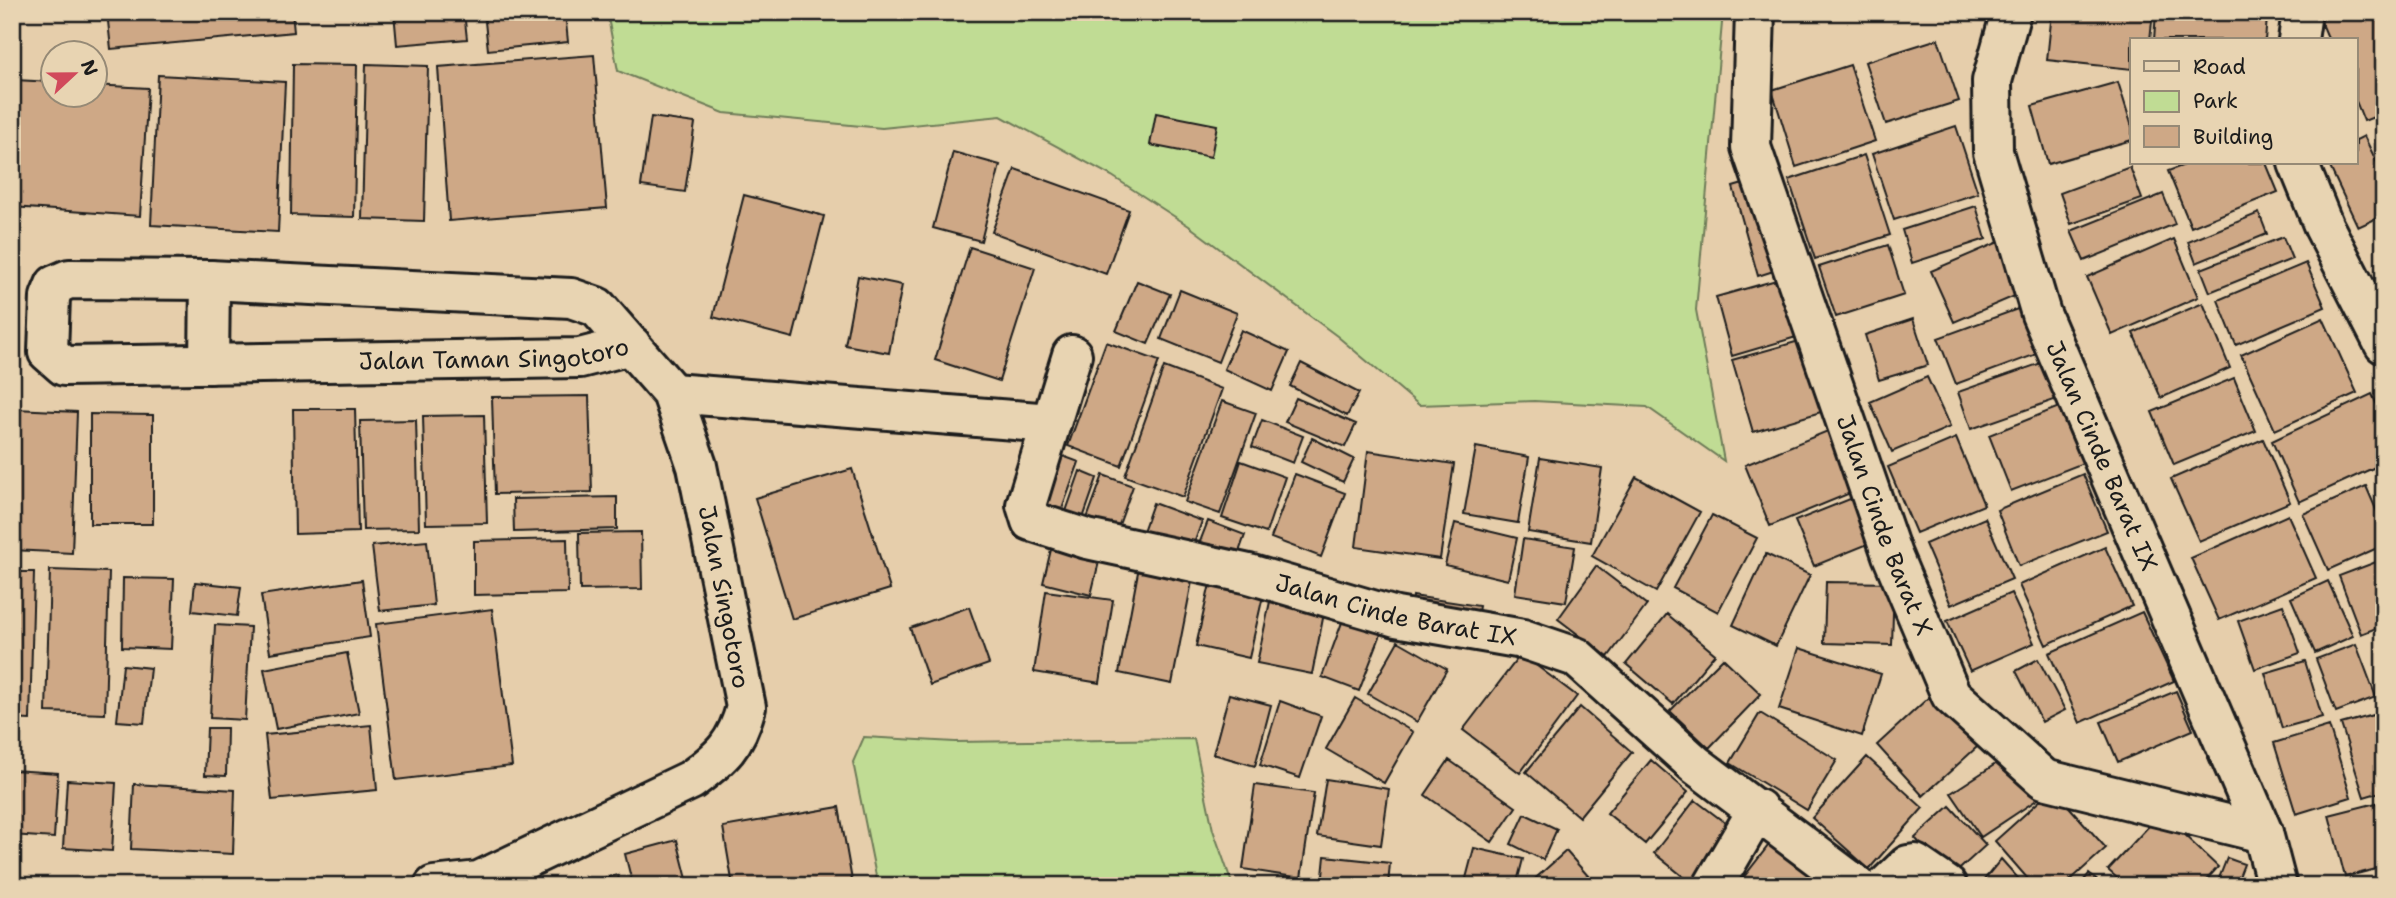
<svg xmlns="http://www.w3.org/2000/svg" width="2396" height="898" font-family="'Shantell Sans',sans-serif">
	<rect width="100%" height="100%" fill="#e6ceab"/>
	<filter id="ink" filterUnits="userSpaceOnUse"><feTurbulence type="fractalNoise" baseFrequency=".0143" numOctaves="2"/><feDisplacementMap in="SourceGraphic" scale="14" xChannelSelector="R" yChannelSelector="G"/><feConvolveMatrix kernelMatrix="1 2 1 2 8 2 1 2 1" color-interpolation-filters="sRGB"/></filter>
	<g filter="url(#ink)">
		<path fill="#c0dc94" stroke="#6e7c58" stroke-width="2" d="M607 12H1723L1696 310 1724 461 1647 407 1534 401 1419 405 1337 336 1189 226 1112 176 1001 116 882 128 724 113 618 71Z
			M864 737 955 742 1194 739 1213 830 1233 886H878L853 762Z"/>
		<path fill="#cea886" stroke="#1c1c1c" stroke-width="2" d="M107 12H292L294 32 111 49Z
			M394 12H464L467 39 397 45Z
			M484 12H565L568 42 488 50Z
			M2052 12H2153L2150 40H2132V69L2047 60Z
			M2156 12 2267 18 2265 40H2154Z
			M2317 12H2384V113L2364 121 2356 101V40H2329Z
			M1938 39 1959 101 1886 124 1865 62Z
			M594 55 607 208 449 221 438 67Z
			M293 64 357 65 354 217 291 215Z
			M366 64 428 66 424 221 362 219Z
			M1850 65 1875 141 1796 167 1772 90Z
			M158 75 285 82 278 232 151 225Z
			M15 80 52 82V94H94V85L148 88 140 216 12 207Z
			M2118 82 2132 127V140L2048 164 2032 106Z
			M1156 113 1217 125 1211 157 1150 145Z
			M651 117 695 123 685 192 641 186Z
			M1956 126 1978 193 1894 220 1872 154Z
			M2364 136 2384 177V215L2358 227 2328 163H2356V140Z
			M953 152 1000 165 981 241 933 228Z
			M1864 155 1890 235 1815 259 1789 180Z
			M2190 163H2266L2278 192 2191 227 2168 171Z
			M2130 167 2142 199 2071 224 2060 193Z
			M1015 169 1129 210 1106 274 992 232Z
			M1760 179 1786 267 1758 276 1733 187Z
			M2163 194 2175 224 2084 261 2071 231Z
			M744 195 824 216 793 338 713 317Z
			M1976 206 1986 239 1912 263 1902 230Z
			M2259 213 2267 234 2196 263 2188 242Z
			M2283 237 2292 259 2210 292 2201 269Z
			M2174 239 2198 297 2112 335 2087 277Z
			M2001 241 2022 293 1954 322 1931 271Z
			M1888 245 1904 295 1836 317 1819 267Z
			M970 247 1035 268 999 381 935 360Z
			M2306 263 2325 307 2236 345 2218 300Z
			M858 276 902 285 889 353 845 345Z
			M1787 277 1803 335 1732 356 1716 297Z
			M1137 281 1170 294 1148 344 1116 331Z
			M1180 290 1237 313 1218 362 1161 339Z
			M2034 303 2050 349 1956 384 1938 338Z
			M2203 303 2230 368 2161 398 2133 333Z
			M2323 318 2357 393 2275 430 2241 355Z
			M1913 319 1928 365 1879 380 1865 335Z
			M1241 330 1289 352 1272 391 1224 369Z
			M1810 338 1831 409 1753 432 1732 360Z
			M1106 342 1159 361 1121 466 1068 446Z
			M2050 360 2063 397 1971 429 1958 392Z
			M1301 363 1359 393 1347 416 1290 386Z
			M1164 367 1222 389 1183 497 1125 476Z
			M1927 377 1950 427 1892 452 1870 402Z
			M2234 378 2256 431 2174 465 2152 412Z
			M2372 394 2384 420V463L2299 502 2272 441Z
			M589 396 592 492 495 494 492 397Z
			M1296 398 1356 424 1345 447 1285 422Z
			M1222 401 1256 413 1220 514 1185 502Z
			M2069 403 2091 460 2011 491 1989 435Z
			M15 409 77 412 72 553 12 550Z
			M293 409H355L358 532 295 534Z
			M90 414 153 415V524H90Z
			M484 415 487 523 426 524 423 416Z
			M416 420 419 529 363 530 360 421Z
			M1262 420 1303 436 1293 463 1252 447Z
			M1835 428 1860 489 1770 526 1745 465Z
			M1312 438 1354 459 1343 482 1301 462Z
			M1956 438 1984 505 1916 533 1888 467Z
			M2263 439 2290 502 2199 541 2171 479Z
			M1476 447 1529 457 1518 523 1464 514Z
			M1368 451 1454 464 1440 559 1356 547Z
			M1060 455 1079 462 1057 523 1038 516Z
			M1540 458 1602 468 1591 542 1528 532Z
			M1241 461 1285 477 1266 533 1222 518Z
			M852 469 890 589 792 619 755 498Z
			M1080 471 1097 478 1080 527 1063 520Z
			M1295 474 1345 493 1321 557 1271 538Z
			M2083 474 2107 531 2019 566 1997 510Z
			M1103 475 1133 486 1115 536 1085 524Z
			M2384 476V494L2376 479Z
			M1636 477 1700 512 1656 592 1592 556Z
			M2366 486 2384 528V545L2328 570 2303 514Z
			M1860 495 1878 540 1814 566 1795 521Z
			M617 497V529L514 532 513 499Z
			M1153 503 1202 521 1190 555 1141 537Z
			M1712 515 1757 538 1718 612 1673 588Z
			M2288 515 2316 578 2219 620 2191 558Z
			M1985 518 2012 579 1951 605 1925 544Z
			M1208 521 1245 535 1234 566 1196 552Z
			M1455 523 1517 538 1508 580 1445 565Z
			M641 532 642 589 580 590 579 533Z
			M1054 537 1102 549 1091 595 1043 583Z
			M567 539 568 593 474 595V541Z
			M1523 539 1575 547 1566 602 1515 594Z
			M427 541 434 605 380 611 372 546Z
			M2105 547 2132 606 2046 645 2019 585Z
			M1766 554 1810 575 1776 646 1733 625Z
			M1141 556 1195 566 1172 684 1119 673Z
			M2384 559V625L2361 634 2339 576Z
			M1596 566 1647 605 1608 657 1558 619Z
			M50 570 109 572 105 714 46 712Z
			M12 572H34L30 720 12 719Z
			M1212 575 1265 587 1249 658 1196 646Z
			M123 578 174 579 171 649 122 647Z
			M362 580 370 637 270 653 261 595Z
			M2328 581 2353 636 2315 653 2291 598Z
			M195 582 241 587 237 616 192 611Z
			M1826 582 1894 583 1892 645 1824 643Z
			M1046 591 1113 600 1100 683 1034 672Z
			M1272 592 1326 603 1312 674 1257 663Z
			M2011 593 2034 643 1970 671 1947 621Z
			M1413 596 1479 606 1476 623 1411 614Z
			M2283 605 2300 653 2255 669 2238 621Z
			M1348 606 1386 621 1359 691 1322 677Z
			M969 607 989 664 930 685 910 628Z
			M492 609 512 766 396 780 376 624Z
			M2142 612 2174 681 2080 723 2049 653Z
			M1667 614 1715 654 1673 704 1626 664Z
			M215 625 250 627 245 720 210 718Z
			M1398 641 1447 669 1417 722 1368 694Z
			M2356 644 2376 697 2336 712 2316 659Z
			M1799 648 1881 674 1862 736 1779 709Z
			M347 653 359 713 276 729 264 669Z
			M1521 654 1577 696 1520 773 1463 730Z
			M1723 658 1761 694 1709 748 1670 711Z
			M2038 659 2065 710 2042 722 2016 671Z
			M2305 661 2322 717 2282 728 2265 673Z
			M123 665 150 668 144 723 117 721Z
			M1940 687 1987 738 1923 796 1877 745Z
			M2176 691 2193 730 2118 762 2101 722Z
			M1229 694 1271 705 1255 766 1213 754Z
			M1355 698 1413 732 1384 783 1326 749Z
			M1280 701 1321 716 1300 778 1260 765Z
			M1580 707 1632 752 1579 817 1526 772Z
			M2384 712V791L2364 797 2341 724Z
			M1760 713 1837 760 1807 810 1730 763Z
			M371 725 377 790 272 800 265 735Z
			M2329 726 2351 797 2296 814 2274 743Z
			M207 728H227L226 776 205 775Z
			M2011 754 2044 795 1981 837 1951 793Z
			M1867 757 1923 808 1869 869 1812 818Z
			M1449 760 1516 807 1492 842 1425 795Z
			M1651 760 1688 792 1645 844 1607 813Z
			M12 770 58 773 54 838 12 835Z
			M1326 779 1389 789 1381 845 1317 836Z
			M67 780 116 783 112 851 63 848Z
			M134 784 235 790 233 854 131 849Z
			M1255 785 1314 793 1301 878 1243 869Z
			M2053 789 2106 848 2064 886H2034L1995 841Z
			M1695 800 1732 828 1690 882 1654 853Z
			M2384 801V867L2345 877 2329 815Z
			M1950 806 1986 845 1951 877 1915 838Z
			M839 807 853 886H733L723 827Z
			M2161 813 2218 867 2201 886H2126L2108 870Z
			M1525 814 1557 829 1543 860 1511 844Z
			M1775 837 1824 875 1815 886H1737Z
			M677 840 688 883 633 886 625 854Z
			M1474 848 1523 859 1516 886H1464Z
			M1566 851 1597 886H1527Z
			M1325 856 1390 863 1388 886H1322Z
			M2227 858 2244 864 2239 877 2259 886H2216Z
			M2001 859 2025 886H1979Z
			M2089 874 2104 886H2079Z
			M618 875 620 886H566Z"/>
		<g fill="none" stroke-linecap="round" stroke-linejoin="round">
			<g stroke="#1c1c1c" stroke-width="44">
				<g id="minor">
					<path id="s1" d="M1755 12 1751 147 1892 555 1951 695 2044 779 2263 833"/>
					<path id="s2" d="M2011 12 1992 81 1993 152 2041 314 2263 833 2277 886"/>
					<path d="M2298 40 2302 12"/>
					<path d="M2298 163 2324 227 2384 344"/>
					<path id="s3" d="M1072 355 1026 505 1031 521 1087 539 1249 574 1396 617 1523 639 1576 657 1696 765 1857 886"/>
					<path d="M209 364 210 280"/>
					<path d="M672 393 1051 423"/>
					<path id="s4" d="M434 886 479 881 691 780C722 757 736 745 746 707L697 466 672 393 597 307 571 298 210 280 69 279 55 285 50 297 48 352 64 366 580 358 631 345"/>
					<path d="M1713 886 1758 809"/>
					<path d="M1886 886 1908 865 1915 864 1947 886"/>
				</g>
			</g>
			<use href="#minor" stroke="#e8d4b2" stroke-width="38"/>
		</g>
	</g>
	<g text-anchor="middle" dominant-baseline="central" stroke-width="5" stroke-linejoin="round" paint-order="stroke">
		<g font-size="24" fill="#1c1c1c" stroke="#e8d4b2">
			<text stroke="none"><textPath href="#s4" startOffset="1876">Jalan Taman Singotoro</textPath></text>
			<text stroke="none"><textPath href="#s2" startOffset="466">Jalan Cinde Barat IX</textPath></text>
			<text stroke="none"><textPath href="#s1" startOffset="536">Jalan Cinde Barat X</textPath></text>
			<text transform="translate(724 597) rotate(79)">Jalan Singotoro</text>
			<text stroke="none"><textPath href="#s3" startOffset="550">Jalan Cinde Barat IX</textPath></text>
		</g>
	</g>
	<rect width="2396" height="898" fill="none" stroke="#e8d4b2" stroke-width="42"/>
	<rect x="21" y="21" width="2354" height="856" fill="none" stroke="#1c1c1c" stroke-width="2.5" filter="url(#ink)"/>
	<rect x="2130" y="38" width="228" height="126" fill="#e8d4b2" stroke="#968a76" stroke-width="2"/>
	<rect x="2144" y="61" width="35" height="10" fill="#e8d4b2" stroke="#968a76" stroke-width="2"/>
	<text x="2193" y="74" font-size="21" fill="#1c1c1c">Road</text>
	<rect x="2144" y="91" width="35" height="21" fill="#c0dc94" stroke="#968a76" stroke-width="2"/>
	<text x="2193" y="108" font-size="21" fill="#1c1c1c">Park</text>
	<rect x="2144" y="126" width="35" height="21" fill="#cea886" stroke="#968a76" stroke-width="2"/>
	<text x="2193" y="144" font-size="21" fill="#1c1c1c">Building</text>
	<g transform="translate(74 74) rotate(68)"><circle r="33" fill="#e8d4b2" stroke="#968a76" stroke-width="2"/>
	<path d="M0-5L12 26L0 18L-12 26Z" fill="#d1495b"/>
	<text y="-10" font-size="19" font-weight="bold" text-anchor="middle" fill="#1c1c1c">N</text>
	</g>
</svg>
